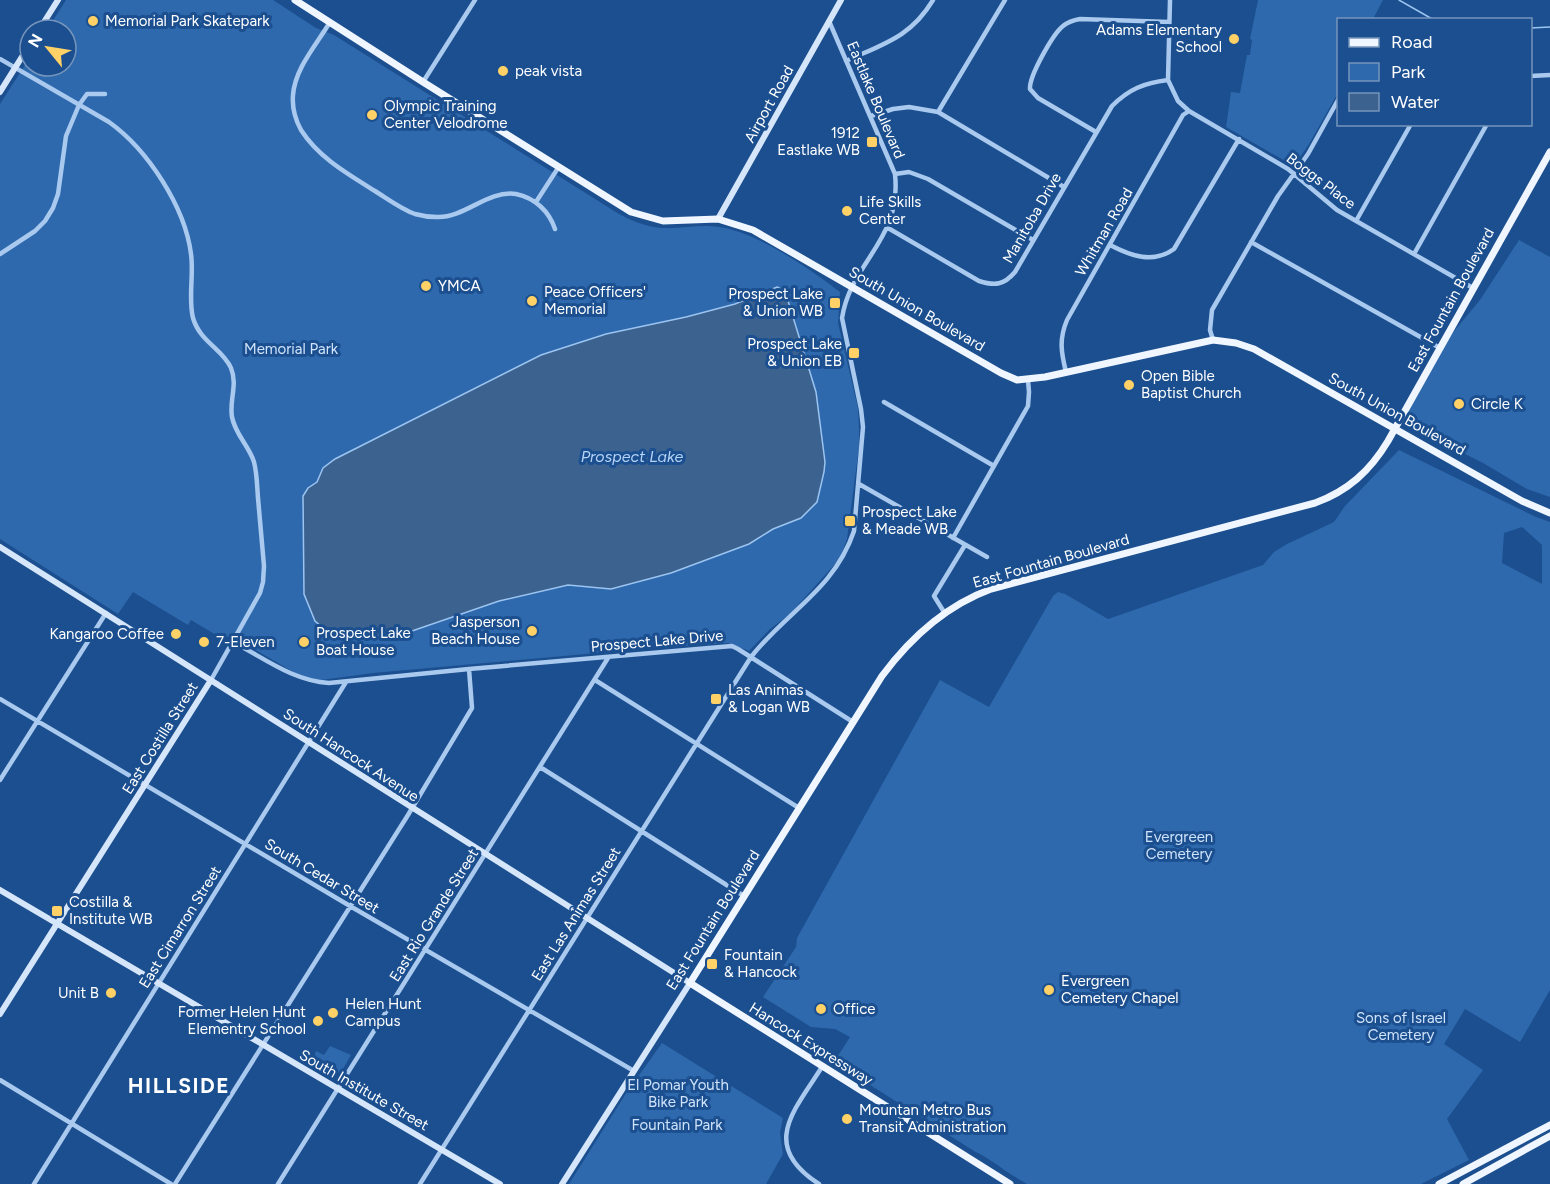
<svg xmlns="http://www.w3.org/2000/svg" width="1550" height="1184" font-family="Figtree,sans-serif">
	<rect width="100%" height="100%" fill="#1b4f8f"/>
	<path fill="#2e69ad" fill-rule="evenodd" d="M66 0H273L316 28 334 35 619 214C632 221 647 227 663 228 682 229 700 224 719 227 757 232 810 269 840 292L838 323 858 408 859 430V447L847 539 841 555 835 564 790 614 770 629 749 651 728 643 652 648 373 673 321 680 300 676 235 638 216 635 191 620 188 625 133 592 118 614 0 539V104L30 57V66H66V30H47Z
		M1258 0H1383L1373 19 1338 20V93L1309 144 1294 166 1226 127 1231 92 1240 93 1247 55H1250L1252 40 1250 39Z
		M1519 240 1550 257V497L1527 489 1483 463 1445 444 1401 415 1440 348 1480 300Z
		M1399 450 1536 517 1550 522V990L1520 1042 1465 1009 1444 1044 1483 1070 1447 1119 1469 1160 1421 1184H1027C1008 1174 993 1160 974 1151L834 1062 850 1037 835 1029 811 1027 763 997 796 947 797 938 940 680 989 707 1053 596 1058 592 1065 594 1108 619 1263 565 1274 552 1287 544 1334 522 1345 506ZM1522 527 1542 545V584L1502 563 1504 533Z
		M662 1043 783 1118 780 1133 783 1154 766 1184H569L625 1095Z
		M330 1046 351 1055 340 1074 330 1068 327 1070 313 1061 316 1051 324 1055Z"/>
	<path fill="#3c6290" stroke="#9cc4f0" stroke-width="1.5" d="M777 287 785 291 816 392 825 462 824 472 817 502 801 518 773 529 749 544 671 573 611 589 568 585 499 601 412 631 353 639 329 633 315 621 304 594 303 496 308 488 317 482 323 468 335 459 541 355 606 334 686 317 735 304Z"/>
	<g fill="none" stroke-linecap="round" stroke-linejoin="round">
		<path stroke="#9cc4f0" stroke-width="1.5" d="M1399 0 1434 20
			M1530 28 1550 27"/>
		<path stroke="#a9c9ee" stroke-width="4.5" d="M1170 0 1168 80 1178 101 1189 111 1288 169 1337 210 1473 288
			M330 22C317 44 295 68 293 95 292 107 295 119 301 130 319 158 348 174 375 191 388 199 401 209 415 214 422 216 430 217 437 217 465 218 487 190 516 194 535 198 549 211 555 229
			M0 59 109 122C148 150 185 207 191 254 194 275 188 298 193 318 200 342 223 349 231 368 238 385 229 400 232 417 235 434 249 446 254 462 257 473 257 486 258 498 260 521 262 543 264 566L263 582 260 593 211 680
			M846 61C883 44 911 37 933 0
			M1530 76 1550 75
			M423 82 475 0
			M938 112 1005 0
			M871 116 893 109 909 107 938 112 1064 187
			M1096 132 1038 98 1030 89C1029 76 1053 34 1063 26 1068 22 1074 20 1080 19L1169 22
			M895 174 909 172 928 179 1033 240
			M536 202 558 168
			M1356 221 1411 124
			M888 228 979 281C995 286 1004 285 1015 272L1112 106C1129 89 1144 83 1168 80
			M1251 242 1440 348
			M1110 245C1131 256 1153 264 1174 249L1239 139
			M0 254 35 231 45 221 53 208 58 194 66 136 79 105 87 94H105
			M1414 254 1487 124
			M1213 340 1210 330 1212 310 1278 196 1308 154 1338 100
			M1066 372C1061 352 1059 339 1067 320L1183 115 1189 111
			M884 402 994 466
			M859 484 987 557
			M953 538 1028 406 1029 392 1028 380
			M944 612 934 596 965 545
			M233 642C264 658 293 681 329 683L469 669 732 646 738 649 853 722
			M595 680 799 808
			M0 699 350 906 634 1071
			M540 767 744 896
			M0 780 106 613
			M0 1080 171 1184
			M34 1184 346 682
			M175 1184 408 815 472 708 469 669
			M278 1184 608 658
			M420 1184 751 657C787 611 834 590 854 531L863 427 861 409 842 318C851 261 902 241 895 174L829 21
			M819 1184C760 1146 793 1112 822 1067"/>
		<path stroke="#d6e6fa" stroke-width="6" d="M39 30 58 0
			M0 92 30 44
			M718 219 841 0
			M0 547 690 983 562 1184
			M0 890 500 1184
			M0 1014 211 680"/>
		<path stroke="#f0f6ff" stroke-width="7" d="M295 0 423 82 631 212 663 221 718 219 753 230 1001 373 1017 380 1045 377 1213 340 1236 343 1254 349 1522 501 1550 513
			M1010 1184 690 983 882 676C911 637 945 606 991 589L1315 503C1348 491 1370 471 1388 441L1550 152
			M1439 1184 1550 1125
			M1463 1184 1550 1136"/>
	</g>
	<g fill="#ffd166" stroke="#1b4f8f" stroke-width="2">
		<circle cx="93" cy="21" r="6"/>
		<circle cx="1234" cy="39" r="6"/>
		<circle cx="503" cy="71" r="6"/>
		<circle cx="372" cy="115" r="6"/>
		<rect x="866" y="136" width="12" height="12" rx="3"/>
		<circle cx="847" cy="211" r="6"/>
		<circle cx="426" cy="286" r="6"/>
		<circle cx="532" cy="301" r="6"/>
		<rect x="829" y="297" width="12" height="12" rx="3"/>
		<rect x="848" y="347" width="12" height="12" rx="3"/>
		<circle cx="1129" cy="385" r="6"/>
		<circle cx="1459" cy="404" r="6"/>
		<rect x="844" y="515" width="12" height="12" rx="3"/>
		<circle cx="532" cy="631" r="6"/>
		<circle cx="176" cy="634" r="6"/>
		<circle cx="204" cy="642" r="6"/>
		<circle cx="304" cy="642" r="6"/>
		<rect x="710" y="693" width="12" height="12" rx="3"/>
		<rect x="51" y="905" width="12" height="12" rx="3"/>
		<rect x="706" y="958" width="12" height="12" rx="3"/>
		<circle cx="1049" cy="990" r="6"/>
		<circle cx="111" cy="993" r="6"/>
		<circle cx="821" cy="1009" r="6"/>
		<circle cx="333" cy="1013" r="6"/>
		<circle cx="318" cy="1021" r="6"/>
		<circle cx="847" cy="1119" r="6"/>
	</g>
	<g text-anchor="middle" dominant-baseline="central" stroke-width="6" stroke-linejoin="round" paint-order="stroke">
		<g font-size="15" fill="#fff" stroke="#1b4f8f" text-anchor="start">
			<text x="105" y="21">Memorial Park Skatepark</text>
			<text x="1222" y="30" text-anchor="end">Adams Elementary<tspan x="1222" dy="17">School</tspan></text>
			<text x="515" y="71">peak vista</text>
			<text x="384" y="106">Olympic Training<tspan x="384" dy="17">Center Velodrome</tspan></text>
			<text x="860" y="133" text-anchor="end">1912<tspan x="860" dy="17">Eastlake WB</tspan></text>
			<text x="859" y="202">Life Skills<tspan x="859" dy="17">Center</tspan></text>
			<text x="438" y="286">YMCA</text>
			<text x="544" y="292">Peace Officers'<tspan x="544" dy="17">Memorial</tspan></text>
			<text x="823" y="294" text-anchor="end">Prospect Lake<tspan x="823" dy="17">&amp; Union WB</tspan></text>
			<text x="842" y="344" text-anchor="end">Prospect Lake<tspan x="842" dy="17">&amp; Union EB</tspan></text>
			<text x="1141" y="376">Open Bible<tspan x="1141" dy="17">Baptist Church</tspan></text>
			<text x="1471" y="404">Circle K</text>
			<text x="862" y="512">Prospect Lake<tspan x="862" dy="17">&amp; Meade WB</tspan></text>
			<text x="520" y="622" text-anchor="end">Jasperson<tspan x="520" dy="17">Beach House</tspan></text>
			<text x="316" y="633">Prospect Lake<tspan x="316" dy="17">Boat House</tspan></text>
			<text x="164" y="634" text-anchor="end">Kangaroo Coffee</text>
			<text x="216" y="642">7-Eleven</text>
			<text x="728" y="690">Las Animas<tspan x="728" dy="17">&amp; Logan WB</tspan></text>
			<text x="69" y="902">Costilla &amp;<tspan x="69" dy="17">Institute WB</tspan></text>
			<text x="724" y="955">Fountain<tspan x="724" dy="17">&amp; Hancock</tspan></text>
			<text x="1061" y="981">Evergreen<tspan x="1061" dy="17">Cemetery Chapel</tspan></text>
			<text x="99" y="993" text-anchor="end">Unit B</text>
			<text x="345" y="1004">Helen Hunt<tspan x="345" dy="17">Campus</tspan></text>
			<text x="833" y="1009">Office</text>
			<text x="306" y="1012" text-anchor="end">Former Helen Hunt<tspan x="306" dy="17">Elementry School</tspan></text>
			<text x="859" y="1110">Mountan Metro Bus<tspan x="859" dy="17">Transit Administration</tspan></text>
		</g>
		<g font-size="15" fill="#fff" stroke="#1b4f8f">
			<text transform="translate(876 100) rotate(67)">Eastlake Boulevard</text>
			<text transform="translate(769 104) rotate(-61)">Airport Road</text>
			<text transform="translate(1321 181) rotate(37)">Boggs Place</text>
			<text transform="translate(1032 218) rotate(-60)">Manitoba Drive</text>
			<text transform="translate(1104 232) rotate(-60)">Whitman Road</text>
			<text transform="translate(1451 300) rotate(-61)">East Fountain Boulevard</text>
			<text transform="translate(917 309) rotate(30)">South Union Boulevard</text>
			<text transform="translate(1397 414) rotate(29)">South Union Boulevard</text>
			<text transform="translate(1051 561) rotate(-16)">East Fountain Boulevard</text>
			<text transform="translate(657 641) rotate(-5)">Prospect Lake Drive</text>
			<text transform="translate(160 738) rotate(-58)">East Costilla Street</text>
			<text transform="translate(351 755) rotate(33)">South Hancock Avenue</text>
			<text transform="translate(322 876) rotate(31)">South Cedar Street</text>
			<text transform="translate(576 914) rotate(-58)">East Las Animas Street</text>
			<text transform="translate(434 915) rotate(-58)">East Rio Grande Street</text>
			<text transform="translate(713 920) rotate(-58)">East Fountain Boulevard</text>
			<text transform="translate(180 927) rotate(-58)">East Cimarron Street</text>
			<text transform="translate(811 1044) rotate(32)">Hancock Expressway</text>
			<text transform="translate(364 1090) rotate(30)">South Institute Street</text>
		</g>
		<g font-size="15" fill="#cfe3fa" stroke="#1b4f8f">
			<text x="291" y="349">Memorial Park</text>
			<text x="1179" y="837">Evergreen<tspan x="1179" dy="17">Cemetery</tspan></text>
			<text x="1401" y="1018">Sons of Israel<tspan x="1401" dy="17">Cemetery</tspan></text>
			<text x="678" y="1085">El Pomar Youth<tspan x="678" dy="17">Bike Park</tspan></text>
			<text x="677" y="1125">Fountain Park</text>
		</g>
		<g font-size="16" font-style="italic" fill="#b5d3f5" stroke="#1b4f8f">
			<text x="632" y="456">Prospect Lake</text>
		</g>
		<g font-size="21" font-weight="bold" letter-spacing="1.5" fill="#fff" stroke="#1b4f8f">
			<text x="179" y="1085">HILLSIDE</text>
		</g>
	</g>
	<rect x="1337" y="18" width="195" height="108" fill="#1b4f8f" stroke="#7695bc" stroke-width="1.5"/>
	<rect x="1349" y="38" width="30" height="9" fill="#f0f6ff" stroke="#7695bc" stroke-width="1.5"/>
	<text x="1391" y="48" font-size="18" fill="#ffffff">Road</text>
	<rect x="1349" y="63" width="30" height="18" fill="#2e69ad" stroke="#7695bc" stroke-width="1.5"/>
	<text x="1391" y="78" font-size="18" fill="#ffffff">Park</text>
	<rect x="1349" y="93" width="30" height="18" fill="#3c6290" stroke="#7695bc" stroke-width="1.5"/>
	<text x="1391" y="108" font-size="18" fill="#ffffff">Water</text>
	<g transform="translate(48 48) rotate(300)"><circle r="28" fill="#1b4f8f" stroke="#7695bc" stroke-width="1.5"/>
	<path d="M0-4.5L10 22L0 15L-10 22Z" fill="#ffd166"/>
	<text y="-9" font-size="16" font-weight="bold" text-anchor="middle" fill="#ffffff">N</text>
	</g>
</svg>
